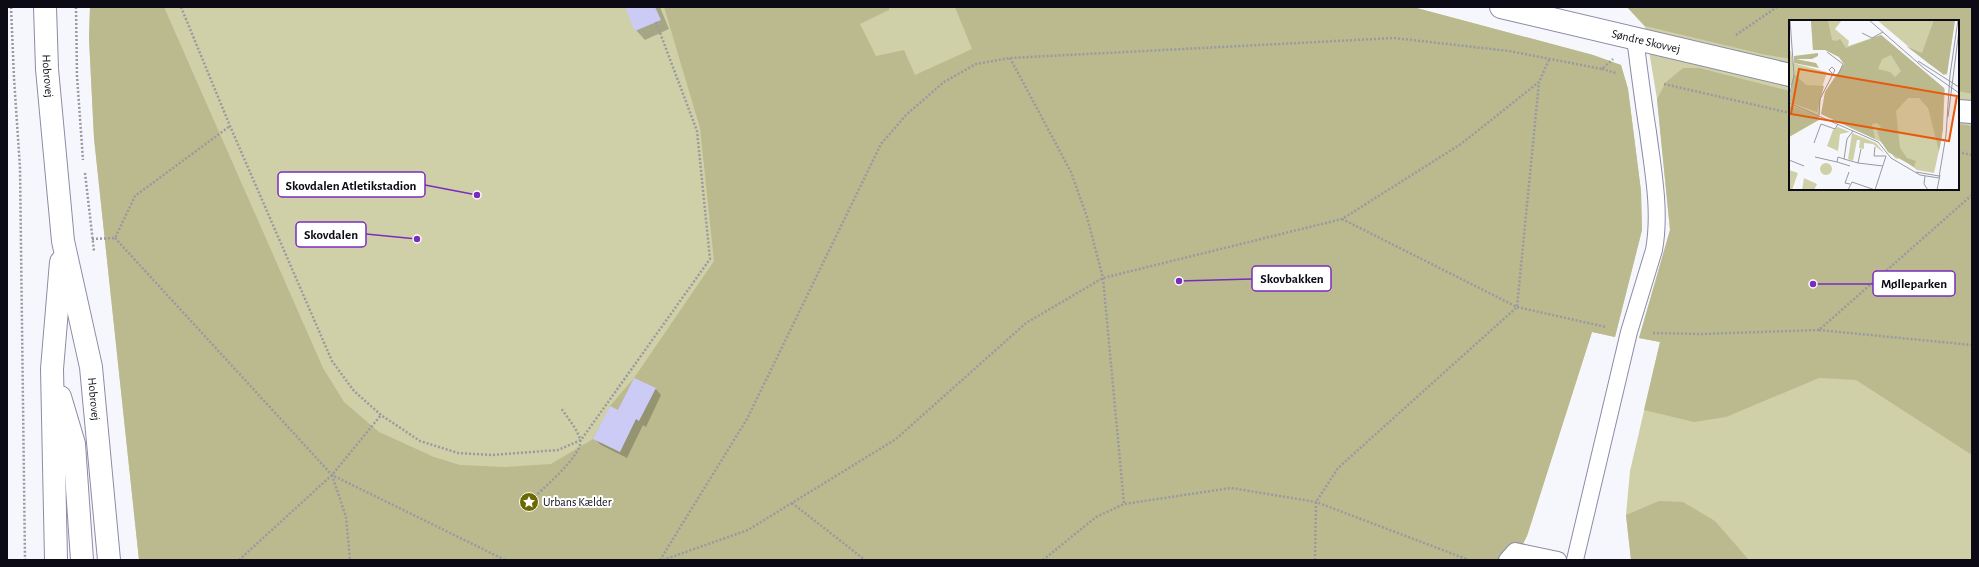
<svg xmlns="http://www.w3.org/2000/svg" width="1979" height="567" font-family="'Alegreya Sans',sans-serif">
	<rect width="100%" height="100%" fill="#f6f7fd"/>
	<path fill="#d0d0a8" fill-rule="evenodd" d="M90 7H1413L1593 55 1621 65 1628 89 1641 191 1642 230 1615 337 1592 332 1527 536 139 560 94 138 89 38Z
		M1627 7H1972V560H1631L1626 515 1630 471 1660 342 1639 338 1670 230 1657 99 1645 27ZM1790 21H1958V189H1790Z"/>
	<path fill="#baba8e" d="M90 7H164L323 368 344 402 379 432 434 457 460 465 505 467 551 464 593 439 610 406 634 378 714 261 700 128 664 7H889V10L860 24 876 56 904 50 915 75 972 49 955 7H1413L1593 55 1621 65 1628 89 1641 191 1642 230 1615 337 1592 332 1527 536 1515 560H139L94 138 89 38Z
		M1627 7H1972V94L1958 91V21H1790V59L1762 54 1645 26Z
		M1683 68H1699L1790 91V189H1958V124L1972 126V455L1856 380 1819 378 1726 417 1694 422 1644 410 1660 342 1639 338 1670 230 1657 99 1666 82Z
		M1659 501 1683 502 1715 521 1749 560H1631L1626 515Z"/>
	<path fill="#0003" d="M626 7H660L669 29 645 40 636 30Z
		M655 388 661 395 646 427 643 425 627 458 601 445 595 439 619 411Z"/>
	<path fill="#cbcbf6" d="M625 7H655L661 20 635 31Z
		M634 378 656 388 639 421 636 419 620 452 593 439 610 406 618 410Z"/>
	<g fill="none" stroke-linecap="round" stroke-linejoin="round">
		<g stroke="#8b8ba6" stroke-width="18">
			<path id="service" d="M1507 560 1515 551 1558 560
				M1575 560 1629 332 1654 250C1661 211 1653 171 1648 132 1643 101 1639 69 1635 38"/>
		</g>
		<g stroke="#8b8ba6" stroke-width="24">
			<g id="minor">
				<path id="s1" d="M1501 7 1790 75"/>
				<path d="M1958 111 1972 112"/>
			</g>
		</g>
		<g stroke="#8b8ba6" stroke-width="24">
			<g id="secondary">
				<path id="s2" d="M45 7 47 69 63 241 91 367 109 560"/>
				<path d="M60 397 74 444 82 560"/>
				<path d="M56 560 52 369 61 262"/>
			</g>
		</g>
		<path stroke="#9999a1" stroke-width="2.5" stroke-dasharray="2 2" stroke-linecap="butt" d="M11 7 14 78 20 168 25 560
			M76 7 77 76 83 160
			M181 7 230 126 332 361 354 391 381 415 420 441 458 453 492 455 558 450 581 440 710 259 697 131 656 22
			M1736 35 1777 7
			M1010 58 1071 172 1087 217 1103 278 1124 504
			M1602 69 1616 73
			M1664 84 1790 113
			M1958 152 1972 155
			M85 173 94 251
			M1342 219 1517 307 1606 327
			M115 238 332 475 505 560
			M92 239 115 238 135 196 230 126
			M1819 330 1972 345
			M1653 333 1701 334 1819 330 1972 195
			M332 475 346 517 350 560
			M529 502C540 491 585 454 580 439 577 429 567 417 561 408
			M792 503 865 560
			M239 560 332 475 381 415
			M660 560 747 419 881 144 906 115 944 82 976 64 1010 58 1394 38 1509 51 1602 69 1613 59
			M663 560 748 530 896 439 1026 323 1103 278 1342 219 1461 144 1539 82 1549 60
			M1043 560 1096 517 1124 504 1231 488 1316 502 1469 560
			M1315 560 1316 502 1338 468 1517 307 1539 82"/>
		<use href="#service" stroke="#fff" stroke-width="16"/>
		<use href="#minor" stroke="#fff" stroke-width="22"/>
		<use href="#secondary" stroke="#fff" stroke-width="22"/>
	</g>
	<defs>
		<g id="sight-disc" transform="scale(1)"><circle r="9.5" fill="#6c6903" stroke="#fff"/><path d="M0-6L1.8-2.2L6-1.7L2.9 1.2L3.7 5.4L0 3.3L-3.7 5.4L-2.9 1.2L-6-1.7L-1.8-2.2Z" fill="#fff"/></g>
	</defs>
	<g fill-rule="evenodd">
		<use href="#sight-disc" x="529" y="502"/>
	</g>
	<g text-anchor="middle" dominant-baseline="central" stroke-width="4" stroke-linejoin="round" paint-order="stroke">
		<g font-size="12" fill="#0c0b15" stroke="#fff">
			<text stroke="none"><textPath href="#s1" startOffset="149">Søndre Skovvej</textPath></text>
			<text stroke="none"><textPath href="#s2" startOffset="69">Hobrovej</textPath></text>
			<text stroke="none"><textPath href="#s2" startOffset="396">Hobrovej</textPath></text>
		</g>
		<g font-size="12" fill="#0c0b15" stroke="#fff" text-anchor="start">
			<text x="543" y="502">Urbans Kælder</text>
		</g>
	</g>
	<g transform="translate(1789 20)">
		<rect width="170" height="170" fill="#f6f7fd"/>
		<path d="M22 0H53L46 9 60 21 59 26 92 15 156 69 153 117 145 153 128 150 112 138 107 139 92 122 34 95 36 72 55 44 50 37 36 29 24 30ZM88 0H166L158 55 139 43ZM0 31H2L4 43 38 52 32 71 30 100 0 117V79L4 66 0 65ZM49 107 61 112 51 114 49 131 38 126 44 110ZM63 113 87 123 96 134 84 124 75 123V129L70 128 71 120H68L64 141 59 139ZM31 149a6 6 0 1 1 12 0a6 6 0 1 1-12 0ZM0 150 9 153 3 170H0ZM15 158 28 164 25 170H13Z" fill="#d0d0a8"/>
		<path d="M22 0H39L43 20 47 21 51 19 57 28 92 15 155 68 154 109 150 131 139 88 130 78H119L107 91 111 128 118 138 127 141 125 147 99 132 91 120 88 111 92 107 88 103 83 104 86 119 32 94 36 72 55 44 50 37 36 30H24ZM102 35 112 51 106 57 101 52 89 49 93 39ZM145 0H166L158 53 155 55 117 26 133 33ZM29 33V36L23 39H7L27 43 30 48 5 43V36ZM5 54 17 65 35 66 28 92 0 82ZM0 85 29 96 31 99 0 117Z" fill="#baba8e" fill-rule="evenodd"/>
		<path fill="none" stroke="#9899a0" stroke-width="1" d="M80 0 136 49 170 73M73 13 83 18 94 12M38 32 54 44 49 55 42 54M129 41 170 67M0 77 5 55 1 0M0 83 89 122 102 138 131 155 150 158M30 95 31 79 46 50 43 47 40 50 43 53M159 97 170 10M64 111 58 119 55 139 69 143 72 129M25 123 32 104 46 109 49 104M86 127 85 136H97M26 137 48 142M55 139 49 137 48 142 61 146M0 140 15 146M69 143 94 146M60 152 56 163 61 164M127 152 150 156M136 156 135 164 139 170M150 157 157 115 161 55 169 0M59 170 63 162 86 170 97 136M148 170 151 155"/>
		<path fill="#e8590c" fill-opacity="0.15" stroke="#e8590c" stroke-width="2" d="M10 49 168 76 160 121 2 94Z"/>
		<rect width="170" height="170" fill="none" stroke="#0c0b15" stroke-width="2"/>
	</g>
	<path fill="none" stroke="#7b2cbf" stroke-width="1.5" d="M477 195L425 185M417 239L366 234M1179 281L1252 279M1813 284L1873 284"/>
	<g fill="#7b2cbf" stroke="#fff" stroke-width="1.5">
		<circle cx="477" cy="195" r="4"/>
		<circle cx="417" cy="239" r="4"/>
		<circle cx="1179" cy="281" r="4"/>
		<circle cx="1813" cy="284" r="4"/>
	</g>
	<g fill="#fff" stroke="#7b2cbf" stroke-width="1.5">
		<rect x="278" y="172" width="147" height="25" rx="4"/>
		<rect x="296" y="222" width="70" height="25" rx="4"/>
		<rect x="1252" y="266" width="79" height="25" rx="4"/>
		<rect x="1873" y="271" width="82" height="25" rx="4"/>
	</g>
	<g font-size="13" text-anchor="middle" font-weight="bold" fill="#0c0b15">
		<text x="351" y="190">Skovdalen Atletikstadion</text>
		<text x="331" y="239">Skovdalen</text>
		<text x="1292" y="283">Skovbakken</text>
		<text x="1914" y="288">Mølleparken</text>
	</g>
	<rect width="1979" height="567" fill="none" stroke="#0c0b15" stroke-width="16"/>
</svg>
